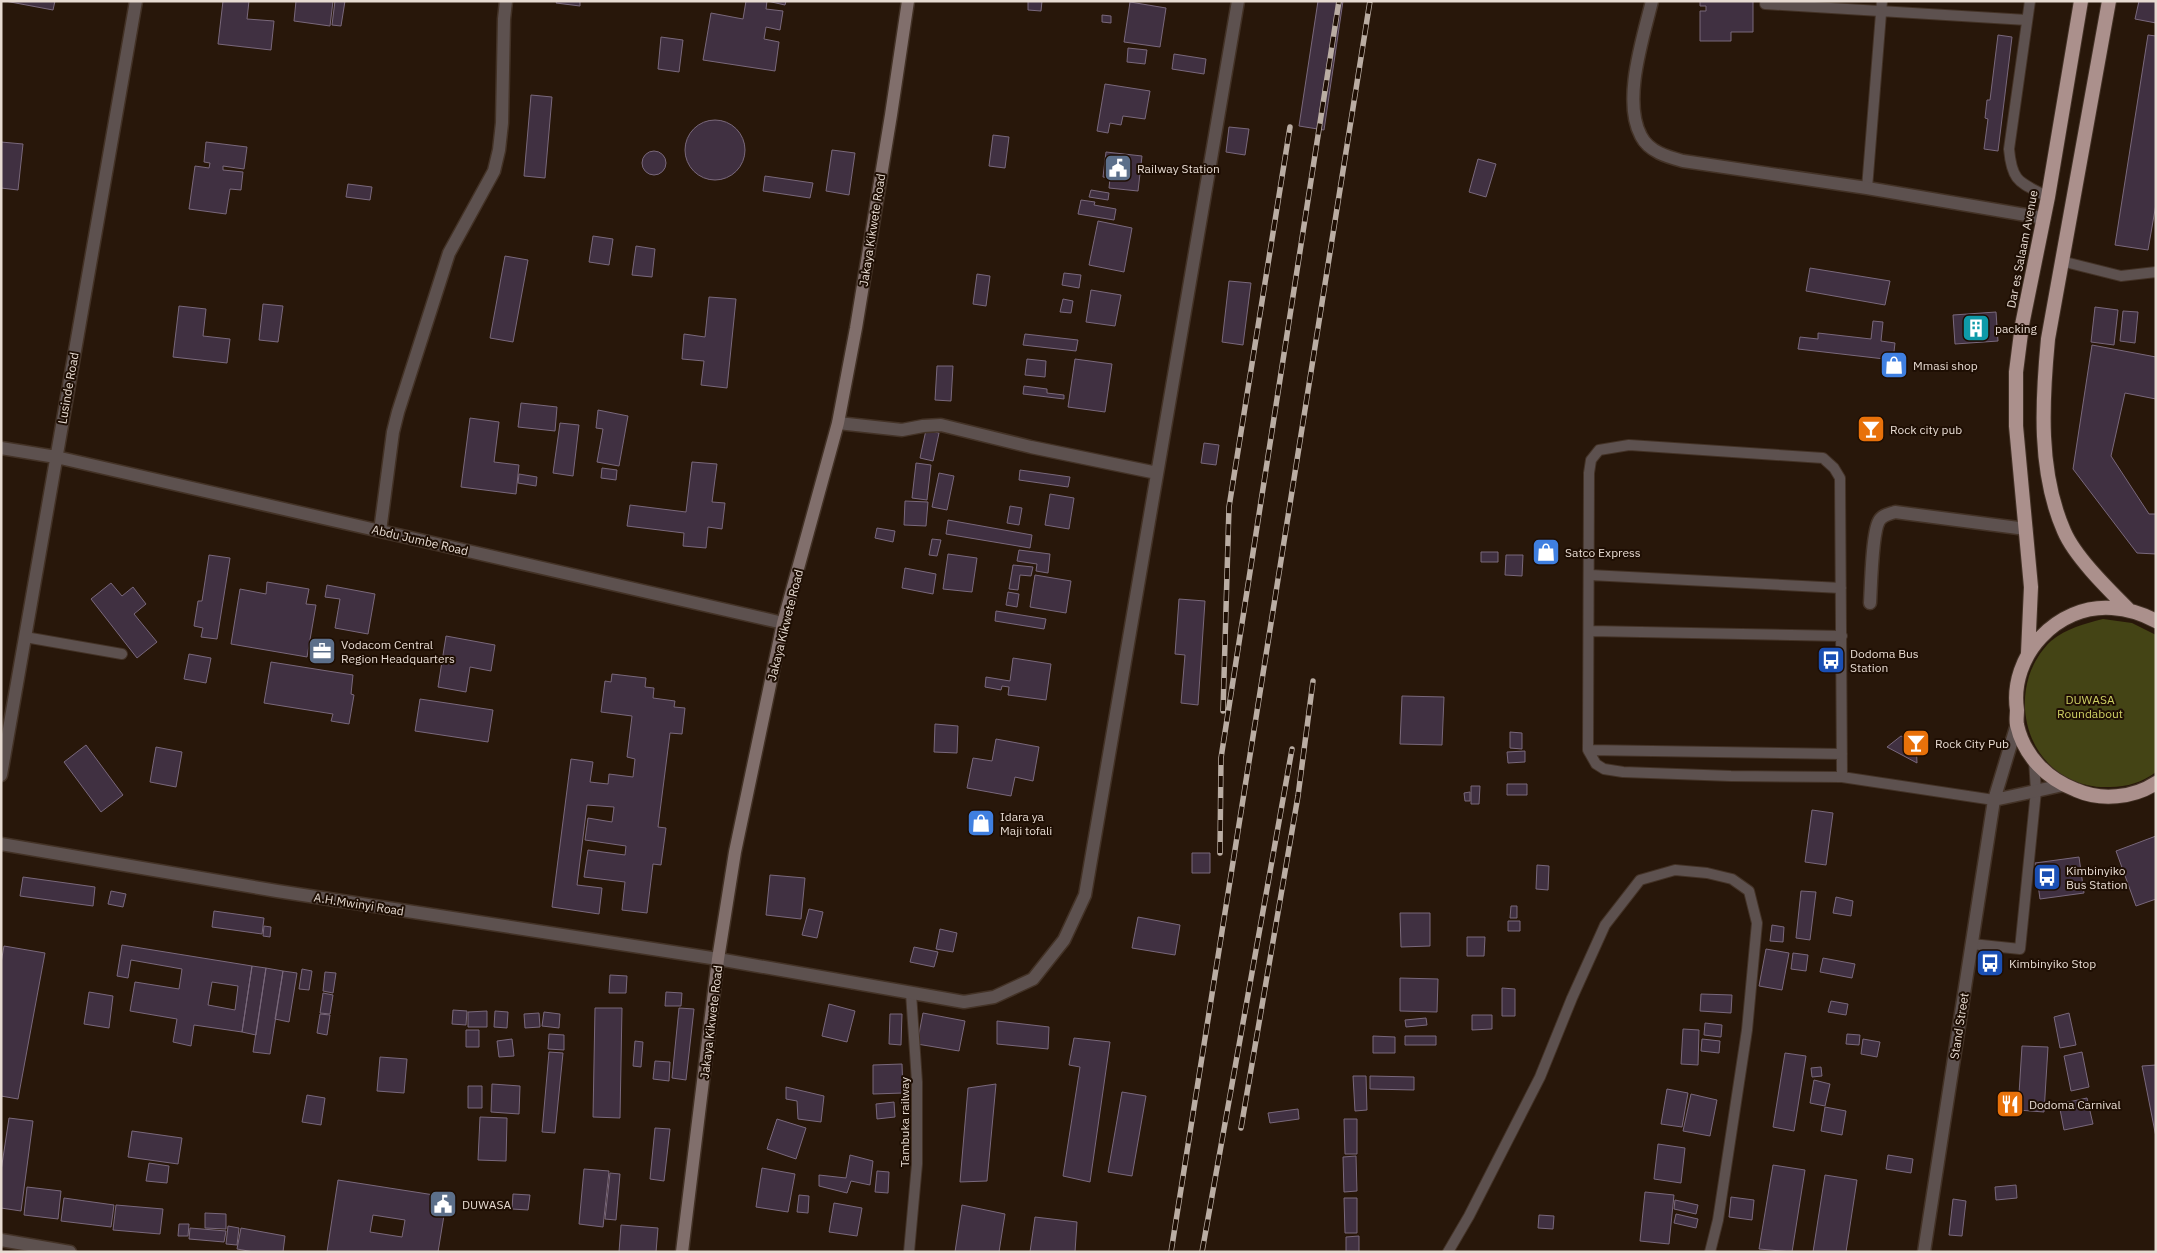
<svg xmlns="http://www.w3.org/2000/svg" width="2157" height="1253" font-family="'IBM Plex Sans',sans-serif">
	<rect width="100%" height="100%" fill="#28170a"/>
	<path fill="#444415" d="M2103 619 2132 623 2156 635V772C2143 782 2127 787 2110 787 2049 790 2012 732 2029 676 2033 664 2041 650 2051 641 2067 628 2084 624 2103 619Z"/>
	<path fill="#403041" stroke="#79687b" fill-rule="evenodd" d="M5 1H55L53 10Z
		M223 1H249L247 19 274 21 271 50 218 44Z
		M296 1H333L330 26 294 21Z
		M335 1H345L341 26 332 25Z
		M557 1H580V6L556 3Z
		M746 1H786L785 5 767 1 766 9 783 11 780 30 766 27 764 39 779 42 775 71 703 60 711 13 743 19Z
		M1028 1H1042L1041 11 1028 10Z
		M1318 1H1343L1324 130 1299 126Z
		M1700 1H1753V32H1731V41H1700V11H1706V6H1700Z
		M2139 1H2156V23L2135 19Z
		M1130 2 1166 8 1160 47 1124 42Z
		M1102 15 1111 16V23L1102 22Z
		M1998 35 2012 37 1998 151 1984 149 1988 119 1985 118 1987 100H1990Z
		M2148 35 2156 36V204L2148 250 2115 245Z
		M661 37 683 40 679 72 658 69Z
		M1128 48 1147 50 1145 64 1127 62Z
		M1174 54 1206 59 1204 74 1172 69Z
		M1105 84 1150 91 1145 119 1123 116 1121 125 1110 123 1108 133 1097 131Z
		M531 95 552 97 545 178 524 176Z
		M685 150a30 30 0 1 1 60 0a30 30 0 1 1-60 0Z
		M1229 127 1249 129 1245 155 1226 152Z
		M993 135 1009 137 1005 168 989 166Z
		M1 142 23 144 18 190 1 188Z
		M206 142 247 147 244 169 223 166V170L243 172 241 190 230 189 226 214 189 209 195 166 209 168 210 163 204 162Z
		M832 150 855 153 849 195 826 191Z
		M642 163a12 12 0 1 1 24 0a12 12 0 1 1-24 0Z
		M1106 152 1142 156 1138 191 1109 188 1110 178 1103 177Z
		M1478 159 1496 164 1486 197 1469 192Z
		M765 176 813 183 810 198 763 191Z
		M348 184 372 187 370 200 346 197Z
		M1091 190 1109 193 1108 200 1089 197Z
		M1081 200 1095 202 1094 205 1116 209 1114 220 1078 214Z
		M1098 221 1132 228 1124 272 1089 265Z
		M593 236 613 239 609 265 589 262Z
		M636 246 655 249 652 277 632 275Z
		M505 256 528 260 513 342 490 338Z
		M1810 268 1890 281 1885 305 1806 291Z
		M1064 273 1081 275 1079 288 1062 285Z
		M977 274 990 276 986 306 973 304Z
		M1229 281 1251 283 1243 345 1222 342Z
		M1091 290 1121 295 1115 326 1086 322Z
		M709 297 736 299 727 388 701 385 704 361 682 359 684 334 705 337Z
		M1063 299 1073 301 1071 313 1060 312Z
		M263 304 283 306 278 342 259 340Z
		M179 306 206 309 203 336 230 339 227 363 173 357Z
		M2095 307 2118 310 2114 345 2091 342Z
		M2123 311 2138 312 2135 343 2120 341Z
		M1996 312 1998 341 1955 344 1953 315Z
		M1873 321 1883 322 1881 341 1895 343 1893 360 1798 349 1800 337 1818 339V333L1871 339Z
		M1025 334 1078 340 1076 351 1023 345Z
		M2092 345 2156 357V399L2125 393 2111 456 2149 514H2156V554L2137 553 2073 469Z
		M1027 359 1046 361 1045 377 1025 375Z
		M1075 359 1112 364 1105 412 1068 407Z
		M937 366H953L951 401 935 400Z
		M1024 386 1047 389V393L1064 395V399L1023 394Z
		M521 403 557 407 555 431 518 427Z
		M598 410 628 416 619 466 597 462 603 429 596 428Z
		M470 418 499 422 494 462 519 465 516 494 461 487Z
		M560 423 579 425 573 476 553 473Z
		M926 430 939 433 933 461 920 458Z
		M1204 443 1219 445 1216 465 1201 463Z
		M692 462 717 464 712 502 725 503 722 529 708 527 706 548 683 546 684 533 627 526 630 505 686 512Z
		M916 463 931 465 927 500 912 498Z
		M602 468 617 470 616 480 601 478Z
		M1020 470 1070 477 1068 487 1019 480Z
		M939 473 954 476 947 510 932 507Z
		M519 474 537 477 536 486 518 483Z
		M1050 494 1074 498 1069 529 1045 525Z
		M905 501 928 502 926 526 904 525Z
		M1010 506 1022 508 1019 525 1007 523Z
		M948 520 1032 535 1030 548 946 534Z
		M877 528 895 531 893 542 875 538Z
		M932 539 941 540 937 556 929 555Z
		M1019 550 1050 554 1048 573 1036 571 1037 564 1017 561Z
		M1481 552H1498V562H1481Z
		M948 554 977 558 972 592 943 589Z
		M209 555 230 558 217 639 201 637 203 628 194 626 198 601H202Z
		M1506 555H1523L1522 576 1505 575Z
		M1013 565 1033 567 1031 576 1020 575 1018 590 1009 589Z
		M905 568 936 574 933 594 902 588Z
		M1035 575 1071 581 1066 613 1030 607Z
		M267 582 309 589 306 604 316 605 307 657 231 644 240 589 266 594Z
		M111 583 122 596 133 587 146 604 134 614 157 642 137 658 91 599Z
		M327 585 375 594 368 634 335 628 340 599 325 597Z
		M1008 592 1019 594 1017 607 1006 605Z
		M1179 599 1205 601 1198 705 1181 703 1185 655 1175 654Z
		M996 611 1046 619 1044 629 995 621Z
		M446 636 495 645 491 671 470 667 466 692 438 687Z
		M189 654 211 658 206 683 184 679Z
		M1013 658 1051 664 1046 700 1008 695 1009 687 1002 686 1001 690 985 687 986 677 1010 681Z
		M271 662 353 675 351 694 354 695 349 724 331 721 333 714 264 703Z
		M612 674 646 678 645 687 654 688 653 698 675 701 674 707 685 708 682 734 670 733 658 827 666 828 661 865 653 864 647 913 622 910 625 882 584 877 588 850 625 855 626 846 585 840 588 818 612 822 614 807 587 805 577 885 602 888 599 914 552 907 571 759 593 762 590 782 608 784 609 774 633 777 635 759 627 757 632 716 601 712 605 681 611 682Z
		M1402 696 1444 697 1442 745 1400 744Z
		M420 699 493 710 488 742 415 731Z
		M935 724 958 726 957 753 934 752Z
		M1510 732 1522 733V749L1510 748Z
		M1901 736 1916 743 1917 763 1887 747Z
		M996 739 1039 747 1033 781 1015 777 1011 796 967 788 973 758 992 761Z
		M86 745 123 795 101 812 64 762Z
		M156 747 182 752 176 787 150 782Z
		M1525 751V762L1508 763 1507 752Z
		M1507 784H1527V795H1507Z
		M1471 786H1480L1479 804H1471Z
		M1470 792V801H1465L1464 793Z
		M1812 810 1833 813 1826 865 1805 862Z
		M2156 836V899L2136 906 2116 851Z
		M1192 853H1210V873H1192Z
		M2079 857 2084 893 2040 899 2035 863Z
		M1537 865 1549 866 1548 890 1536 889Z
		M770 875 805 878 801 919 766 915Z
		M23 877 95 887 93 906 20 896Z
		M111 891 126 894 123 907 108 904Z
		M1801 891 1816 892 1810 940 1796 938Z
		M1836 897 1853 901 1851 916 1833 913Z
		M1511 906H1517V918H1510Z
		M809 909 823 912 817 938 802 935Z
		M214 911 264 918 262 934 212 927Z
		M1400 913H1430V946L1401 947Z
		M1138 917 1180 925 1175 955 1132 948Z
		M1508 921H1520V931H1508Z
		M1772 925 1784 927 1783 942 1770 941Z
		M264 926 271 927 270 937 263 936Z
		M940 929 957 933 953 952 936 949Z
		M1467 937H1485L1484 956H1467Z
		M122 945 252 966 242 1032 194 1025 191 1046 173 1042 177 1019 130 1011 135 982 179 989 182 969 131 960 128 978 117 976ZM212 982 238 986 235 1010 208 1005Z
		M4 946 45 953 18 1099 1 1096V963Z
		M914 947 938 952 934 967 910 962Z
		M1766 949 1789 953 1782 990 1759 986Z
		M1793 953 1808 955 1806 971 1791 969Z
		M1823 958 1855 964 1852 978 1820 972Z
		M252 966 266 968 256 1035 242 1032Z
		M266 968 283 971 270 1054 253 1052Z
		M302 969 312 971 309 990 299 989Z
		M283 971 297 973 289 1022 275 1019Z
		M325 972 336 973 333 993 323 991Z
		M610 975 627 976 626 993H609Z
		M1400 978 1438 979 1437 1012 1400 1011Z
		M1502 988 1515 989V1016H1502Z
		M89 992 113 996 109 1028 84 1024Z
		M666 992 682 993 681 1006H665Z
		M323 993 333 995 330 1014 320 1013Z
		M1701 994 1732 995 1731 1013 1700 1011Z
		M1831 1001 1848 1004 1846 1015 1828 1012Z
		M829 1004 855 1011 847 1042 822 1036Z
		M595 1008H622L620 1118 593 1117Z
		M679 1008 694 1009 686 1080 672 1078Z
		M453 1010 467 1011 466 1025 452 1024Z
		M487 1011V1027H468V1012Z
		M495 1011 508 1012 507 1028 494 1027Z
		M544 1012 560 1014 559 1028 542 1026Z
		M539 1013 540 1027 525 1028 524 1014Z
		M923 1013 965 1021 959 1051 917 1044Z
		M2069 1013 2076 1045 2060 1048 2054 1017Z
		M320 1014 330 1015 327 1035 317 1033Z
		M890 1014H902L901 1045 889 1044Z
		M1472 1015H1492V1029L1472 1030Z
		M1426 1018 1427 1025 1406 1027 1405 1020Z
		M997 1021 1049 1027 1048 1049 997 1044Z
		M1705 1023 1722 1025 1721 1037 1704 1035Z
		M1683 1029 1699 1030 1698 1065 1681 1064Z
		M466 1030H479V1047H466Z
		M549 1034 564 1035V1050L548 1049Z
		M1847 1034 1860 1035 1859 1045 1846 1044Z
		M1373 1036 1395 1037V1053H1373Z
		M1405 1036H1436V1045H1405Z
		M1074 1038 1110 1042 1090 1182 1063 1176 1080 1067 1069 1065Z
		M512 1039 514 1056 499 1057 497 1041Z
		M1702 1039 1720 1041 1719 1053 1701 1051Z
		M1863 1039 1880 1042 1877 1057 1861 1054Z
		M635 1041 643 1042 641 1067 633 1066Z
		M2022 1046 2048 1047 2044 1112 2018 1110Z
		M549 1052 563 1053 555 1133 542 1132Z
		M2082 1052 2089 1087 2071 1091 2064 1056Z
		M1785 1053 1806 1056 1794 1131 1773 1127Z
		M380 1057 407 1059 404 1093 377 1091Z
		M655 1061 670 1062 669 1081 653 1079Z
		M902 1064 903 1093 873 1094V1065Z
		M2156 1065V1137L2142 1066Z
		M1821 1067 1822 1076 1812 1077 1811 1068Z
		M1353 1076H1366L1367 1110 1355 1111Z
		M1370 1076 1414 1077V1090L1370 1089Z
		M1814 1080 1830 1084 1825 1106 1810 1103Z
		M492 1084 520 1086 519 1114 491 1112Z
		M996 1084 987 1181 960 1182 968 1088Z
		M468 1086H482V1108H468Z
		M786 1087 824 1096 821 1122 798 1119 797 1101 786 1099Z
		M1667 1089 1688 1093 1682 1127 1661 1124Z
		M1122 1092 1146 1096 1132 1176 1108 1172Z
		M1691 1094 1717 1100 1710 1136 1683 1131Z
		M307 1095 325 1098 321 1125 302 1122Z
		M2087 1098 2093 1124 2064 1130 2059 1104Z
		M894 1102 895 1117 877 1119 876 1104Z
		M1825 1107 1846 1111 1842 1135 1821 1131Z
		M1298 1109 1299 1119 1270 1123 1268 1113Z
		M480 1117 507 1118 506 1161 478 1160Z
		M9 1118 33 1121 21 1211 1 1208V1171Z
		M777 1119 806 1128 796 1159 767 1149Z
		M1344 1119H1357V1154H1345Z
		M655 1128 670 1129 664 1181 650 1179Z
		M132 1131 182 1138 178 1164 128 1157Z
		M1658 1144 1685 1148 1681 1183 1654 1179Z
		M850 1155 873 1161 870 1185 851 1181 847 1193 819 1186V1175L846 1178Z
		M1888 1155 1913 1159 1911 1173 1886 1169Z
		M1356 1156 1357 1191 1344 1192 1343 1157Z
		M149 1163 169 1166 167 1183 146 1181Z
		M1773 1165 1805 1170 1792 1252 1759 1249Z
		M762 1168 795 1174 788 1212 756 1207Z
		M584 1169 609 1171 603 1227 579 1224Z
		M877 1171 889 1172 888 1193 875 1192Z
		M610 1173 620 1174 616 1220 605 1219Z
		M1825 1175 1857 1180 1846 1252H1813Z
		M338 1180 447 1197 438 1252H327ZM373 1215 405 1220 402 1237 370 1232Z
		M2016 1185 2017 1198 1996 1200 1995 1187Z
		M27 1187 61 1191 58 1219 24 1215Z
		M1645 1192 1674 1195 1669 1244 1640 1241Z
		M513 1194 530 1195 528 1210 512 1209Z
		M799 1195 809 1196 808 1213 797 1212Z
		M1731 1197 1754 1200 1752 1220 1729 1217Z
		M64 1198 114 1205 111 1227 61 1221Z
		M1344 1198H1357V1233H1345Z
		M1953 1199 1966 1201 1962 1236 1949 1235Z
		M1675 1200 1698 1205 1696 1214 1674 1209Z
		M834 1203 862 1208 857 1236 829 1232Z
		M116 1205 163 1209 160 1234 113 1230Z
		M962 1205 1005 1214 999 1252H955Z
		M205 1213 226 1214V1229L205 1228Z
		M1676 1214 1698 1219 1696 1228 1674 1223Z
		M1539 1215 1554 1216 1553 1229 1538 1228Z
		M1035 1217 1077 1222 1075 1252H1030Z
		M179 1224H189L188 1236H178Z
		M621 1225 658 1228 656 1252H619Z
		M228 1226 239 1228 237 1245 226 1244Z
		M190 1228 226 1231 224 1242 189 1239Z
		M241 1228 285 1236 283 1252H254L237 1249Z
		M1359 1236V1252H1346V1237Z"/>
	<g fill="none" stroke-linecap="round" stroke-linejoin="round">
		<g stroke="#433226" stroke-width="12">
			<path id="service" d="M2030 1 2009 149C2012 183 2020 182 2048 197
				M1765 4 2027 20
				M1867 188 1882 1
				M2061 261 2121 276 2156 272
				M1590 575 1841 588
				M1590 631 1842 636
				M25 637 122 654
				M1588 750 1842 754
				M1842 777 1840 478 1834 468 1823 458 1629 445 1599 450 1591 460 1589 473 1588 750 1596 764 1604 769 1623 772 1731 776 1842 777 1994 800
				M1972 944 2020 949 2036 791 2034 760
				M909 1252 917 1164V1082L911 993
				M1448 1252 1469 1216 1540 1077 1572 998 1605 925 1640 880 1675 870 1707 873 1732 879 1749 891 1757 923 1747 1030 1718 1220 1710 1252"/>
		</g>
		<g stroke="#433226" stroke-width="15">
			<path id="minor" d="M1652 1C1643 38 1622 101 1641 136 1649 152 1668 157 1683 161L1867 188 2044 218
				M838 423 902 430 923 426 941 425 1031 447 1157 473
				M1 448 56 457 783 623
				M380 531 393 432 398 412 449 253 494 171 499 150 502 123 504 19 506 1
				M1870 603C1871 587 1872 533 1879 521 1882 515 1889 514 1895 512L2026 529
				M1 775 136 1
				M1994 800 2063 785
				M1 844 277 891 718 959 964 1002 994 997 1033 979 1064 940 1085 895 1238 1
				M1 1240 70 1252
				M1924 1252 1994 800 2017 724"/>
		</g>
		<g stroke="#433226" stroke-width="15">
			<path id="secondary" d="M682 1252 718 959 735 852 783 623 838 423 856 328 891 115 908 1"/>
		</g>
		<g stroke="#433226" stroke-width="16">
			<path id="trunk" d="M2109 1 2048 339C2042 402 2038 472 2064 531 2075 557 2109 590 2129 610
				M2156 621C2143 614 2127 609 2112 608 2057 604 2009 656 2017 710 2017 715 2016 720 2017 725 2024 756 2047 779 2076 790 2101 801 2133 798 2156 783
				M2028 653 2031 587 2016 426V372L2022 325 2048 197 2081 1"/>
		</g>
		<use href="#service" stroke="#5d514f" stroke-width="10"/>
		<use href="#minor" stroke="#5d514f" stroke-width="12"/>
		<use href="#secondary" stroke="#816f6c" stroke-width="12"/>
		<use href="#trunk" stroke="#ab908c" stroke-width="14"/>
		<g stroke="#baada3" stroke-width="5.5">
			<path id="rail" d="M1223 711 1229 507 1290 127
				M1220 853 1221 758 1339 1
				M1241 1128 1298 796 1313 681
				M1171 1252 1370 1
				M1202 1252 1292 749"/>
		</g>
		<use href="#rail" stroke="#1e0e03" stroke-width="4" stroke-dasharray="11" stroke-linecap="butt"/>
	</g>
	<defs>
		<g id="civic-square" transform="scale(1.4375)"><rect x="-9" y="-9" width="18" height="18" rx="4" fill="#5c6f8a" stroke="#1e0e03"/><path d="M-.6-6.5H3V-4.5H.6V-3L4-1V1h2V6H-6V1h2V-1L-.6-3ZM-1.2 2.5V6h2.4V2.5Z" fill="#fff"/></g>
		<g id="building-square" transform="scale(1.4375)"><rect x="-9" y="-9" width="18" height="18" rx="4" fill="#0f9aa8" stroke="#1e0e03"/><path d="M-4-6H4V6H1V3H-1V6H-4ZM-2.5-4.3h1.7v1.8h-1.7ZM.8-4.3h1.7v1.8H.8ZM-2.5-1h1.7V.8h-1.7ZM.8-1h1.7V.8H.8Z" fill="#fff"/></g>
		<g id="shop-square" transform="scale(1.4375)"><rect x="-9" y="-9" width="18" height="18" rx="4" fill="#3f7fe0" stroke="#1e0e03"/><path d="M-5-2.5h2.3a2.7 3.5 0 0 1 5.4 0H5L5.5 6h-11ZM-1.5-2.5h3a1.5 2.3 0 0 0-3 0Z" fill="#fff"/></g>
		<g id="bar-square" transform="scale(1.4375)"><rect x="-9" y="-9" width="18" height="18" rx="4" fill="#e8710a" stroke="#1e0e03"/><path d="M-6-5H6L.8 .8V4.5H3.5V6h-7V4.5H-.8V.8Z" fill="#fff"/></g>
		<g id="office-square" transform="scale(1.4375)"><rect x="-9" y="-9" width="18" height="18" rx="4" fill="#5c6f8a" stroke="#1e0e03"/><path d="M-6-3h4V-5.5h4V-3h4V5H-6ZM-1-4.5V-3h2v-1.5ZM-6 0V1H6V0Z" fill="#fff"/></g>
		<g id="bus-square" transform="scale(1.4375)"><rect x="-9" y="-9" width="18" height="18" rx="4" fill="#1a4fb4" stroke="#1e0e03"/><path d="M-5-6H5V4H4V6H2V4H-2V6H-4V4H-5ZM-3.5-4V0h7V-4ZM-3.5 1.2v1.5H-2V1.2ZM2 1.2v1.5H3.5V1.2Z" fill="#fff"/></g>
		<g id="restaurant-square" transform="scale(1.4375)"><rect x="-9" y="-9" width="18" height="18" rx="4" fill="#e8710a" stroke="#1e0e03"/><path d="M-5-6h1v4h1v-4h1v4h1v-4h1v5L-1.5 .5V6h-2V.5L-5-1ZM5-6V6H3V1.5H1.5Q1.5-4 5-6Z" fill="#fff"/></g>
	</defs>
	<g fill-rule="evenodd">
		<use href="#civic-square" x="1118" y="168"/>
		<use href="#building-square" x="1976" y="328"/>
		<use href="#shop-square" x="1894" y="365"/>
		<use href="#bar-square" x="1871" y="429"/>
		<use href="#shop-square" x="1546" y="552"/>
		<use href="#office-square" x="322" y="651"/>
		<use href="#bus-square" x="1831" y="660"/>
		<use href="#bar-square" x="1916" y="743"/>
		<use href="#shop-square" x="981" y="823"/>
		<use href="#bus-square" x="2047" y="877"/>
		<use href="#bus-square" x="1990" y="963"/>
		<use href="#restaurant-square" x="2010" y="1104"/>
		<use href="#civic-square" x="443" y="1204"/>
	</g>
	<g text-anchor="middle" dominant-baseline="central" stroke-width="4" stroke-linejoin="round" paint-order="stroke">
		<g font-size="12" fill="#e7dbd2" stroke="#1e0e03" text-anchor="start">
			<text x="1137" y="168">Railway Station</text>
			<text x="1995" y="328">packing</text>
			<text x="1913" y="365">Mmasi shop</text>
			<text x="1890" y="429">Rock city pub</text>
			<text x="1565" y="552">Satco Express</text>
			<text x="341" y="644">Vodacom Central<tspan x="341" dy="14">Region Headquarters</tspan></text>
			<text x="1850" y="653">Dodoma Bus<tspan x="1850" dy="14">Station</tspan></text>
			<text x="1935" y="743">Rock City Pub</text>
			<text x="1000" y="816">Idara ya<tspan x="1000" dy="14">Maji tofali</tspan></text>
			<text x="2066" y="870">Kimbinyiko<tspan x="2066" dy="14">Bus Station</tspan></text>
			<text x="2009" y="963">Kimbinyiko Stop</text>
			<text x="2029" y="1104">Dodoma Carnival</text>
			<text x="462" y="1204">DUWASA</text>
		</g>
		<g font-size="12" fill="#e7dbd2" stroke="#1e0e03">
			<text transform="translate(872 230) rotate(-81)">Jakaya Kikwete Road</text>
			<text transform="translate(2022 249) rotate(-79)">Dar es Salaam Avenue</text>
			<text transform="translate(68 388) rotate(-80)">Lusinde Road</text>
			<text transform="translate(420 540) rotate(13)">Abdu Jumbe Road</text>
			<text transform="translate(785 625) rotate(-76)">Jakaya Kikwete Road</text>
			<text transform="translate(359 904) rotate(9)">A.H.Mwinyi Road</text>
			<text transform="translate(711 1022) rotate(-83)">Jakaya Kikwete Road</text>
			<text transform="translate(1959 1026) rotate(-81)">Stand Street</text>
			<text transform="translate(904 1122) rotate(-90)">Tambuka railway</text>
		</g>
		<g font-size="12" fill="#ced064" stroke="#1e0e03">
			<text x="2090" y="699">DUWASA<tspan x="2090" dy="14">Roundabout</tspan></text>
		</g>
	</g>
	<rect width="2157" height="1253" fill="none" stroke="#e7dbd2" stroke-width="5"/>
</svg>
